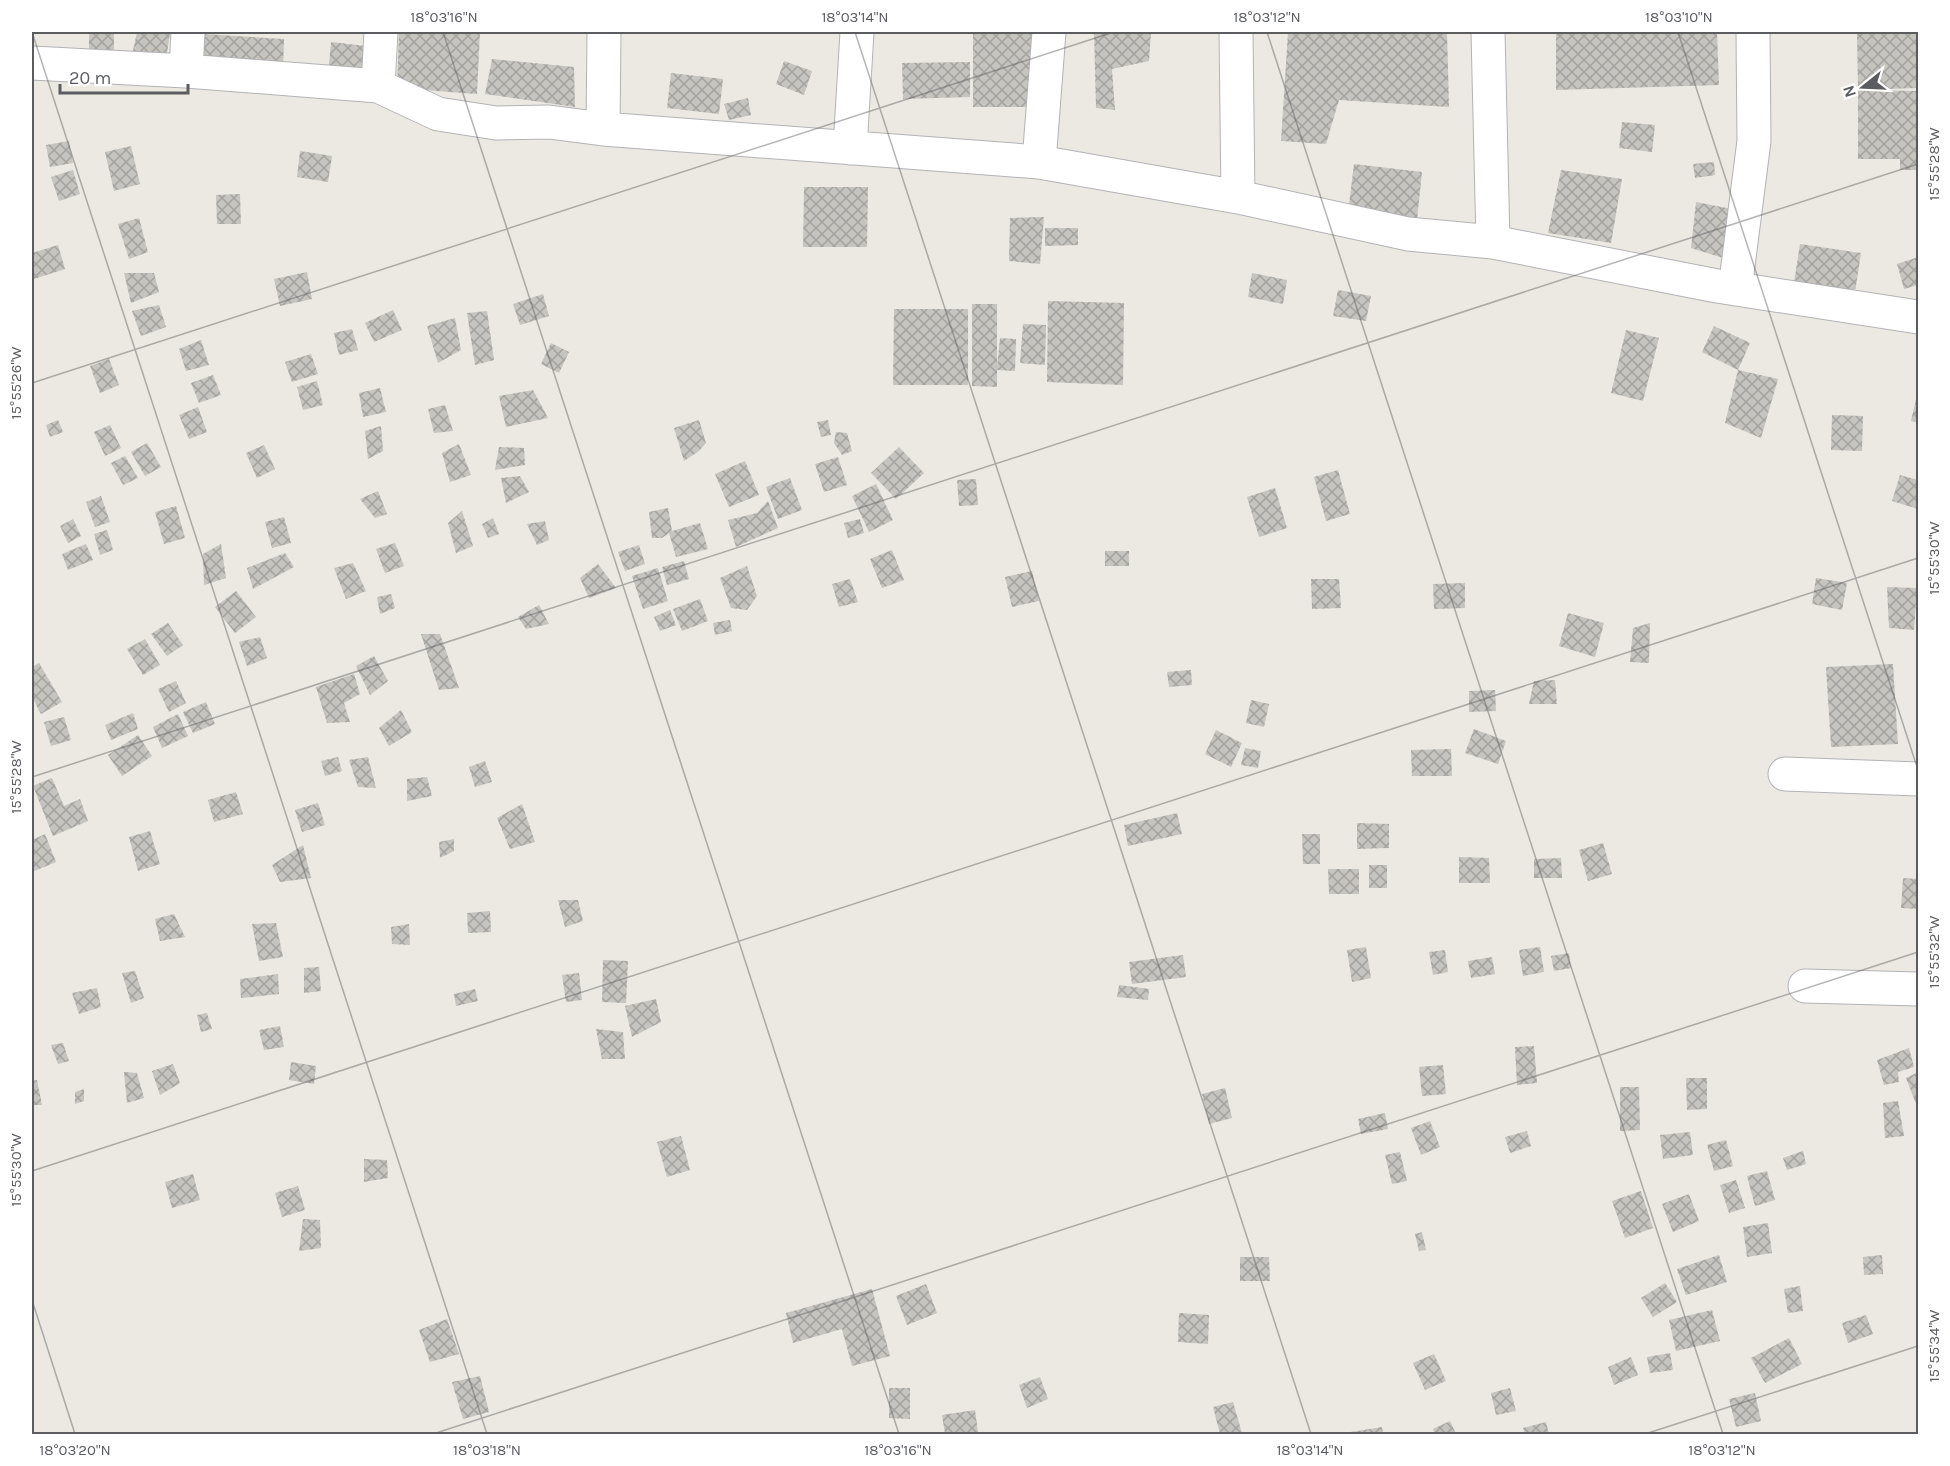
<svg xmlns="http://www.w3.org/2000/svg" width="1950" height="1466" font-family="Karla,sans-serif">
	<defs>
		<pattern id="building-cross-hatch" width="8" height="8" patternUnits="userSpaceOnUse" patternTransform="scale(1.5)"><rect width="8" height="8" fill="#c6c4be"/><path d="M0 0l8 8M0 8l8-8" fill="none" stroke="#a4a29e"/></pattern>
	</defs>
	<rect width="100%" height="100%" fill="#ebe9e1"/>
	<path fill="url(#building-cross-hatch)" d="M89 32H114V52L89 49Z
		M137 32 170 33 166 60 132 55Z
		M399 32H480L477 94 397 88Z
		M973 32H1034V107H973Z
		M1094 32H1151L1149 61 1112 69 1115 110 1096 108Z
		M1288 32H1447L1449 107 1339 100 1326 144 1281 141Z
		M1556 32H1717L1719 85 1556 90Z
		M1857 32H1918V88L1858 90Z
		M203 34 284 39 283 71 202 64Z
		M331 42 366 46 362 76 328 75Z
		M492 59 574 67 575 107 485 94Z
		M784 61 812 71 804 95 776 84Z
		M970 62V97L903 99 902 63Z
		M671 73 723 79 719 114 667 108Z
		M1858 90 1918 91V170H1900V159H1858Z
		M748 98 751 115 729 120 724 104Z
		M1622 122 1655 125 1652 152 1619 148Z
		M69 141 73 163 50 167 46 145Z
		M131 146 140 184 114 191 105 152Z
		M300 151 332 156 328 182 297 177Z
		M1714 162 1715 175 1695 178 1693 164Z
		M1354 164 1422 172 1417 220 1348 213Z
		M73 170 80 194 59 201 51 177Z
		M1561 170 1622 179 1611 243 1548 233Z
		M804 187H868L867 247H803Z
		M240 194 241 224H217L216 195Z
		M1696 202 1732 209 1723 258 1691 248Z
		M1044 217 1040 264 1009 261 1010 218Z
		M139 218 148 252 129 259 118 224Z
		M1045 228H1078V245L1045 246Z
		M1800 244 1861 253 1854 299 1793 289Z
		M58 245 65 269 34 279 32 272V253Z
		M1918 257V285L1904 289 1897 264Z
		M307 272 312 299 280 306 274 279Z
		M124 273H154L159 292 131 303Z
		M1252 273 1287 280 1283 304 1248 297Z
		M1338 290 1371 296 1366 321 1333 316Z
		M543 294 549 316 520 325 513 304Z
		M1048 301 1124 303 1123 385 1047 382Z
		M972 304H997V367L1000 338 1016 339 1015 371 997 370V387L972 386Z
		M159 305 166 327 141 336 132 311Z
		M894 309H968V385H893Z
		M393 310 402 330 374 342 365 323Z
		M487 311 494 360 475 365 467 313Z
		M455 318 461 350 438 363 427 326Z
		M1023 324 1046 325 1045 365 1020 363Z
		M1714 326 1750 343 1738 370 1702 352Z
		M352 329 358 350 339 355 334 333Z
		M1626 330 1659 338 1643 401 1611 393Z
		M201 340 209 365 186 371 179 349Z
		M551 343 569 352 559 373 541 364Z
		M311 354 318 374 292 382 285 362Z
		M109 359 119 385 100 393 90 366Z
		M1738 370 1778 379 1761 438 1725 423Z
		M213 375 221 395 199 403 191 383Z
		M317 381 323 405 303 410 297 387Z
		M380 388 386 412 363 417 359 393Z
		M533 390 548 418 506 427 499 396Z
		M1917 395 1918 396V423L1911 421Z
		M445 405 453 431 434 433 428 409Z
		M198 407 207 432 189 439 179 415Z
		M1832 415 1863 416 1862 451 1831 450Z
		M58 420 63 432 50 437 46 425Z
		M699 420 706 443 699 451 684 461 674 428Z
		M828 420 831 435 821 437 817 422Z
		M110 425 121 448 105 456 94 432Z
		M381 426 383 451 368 459 365 431Z
		M836 432 847 433 852 451 842 455 834 443Z
		M147 443 161 467 145 476 131 452Z
		M459 444 471 475 450 482 442 453Z
		M264 445 275 469 257 478 246 453Z
		M499 447 524 448 525 465 495 470Z
		M899 447 924 473 896 499 871 473Z
		M125 456 138 478 123 485 111 463Z
		M838 457 847 485 824 492 815 464Z
		M745 461 759 495 729 507 715 474Z
		M1338 470 1350 514 1326 521 1314 477Z
		M1900 475 1918 480V509L1892 501Z
		M520 476 529 492 506 503 501 478Z
		M790 478 802 510 778 519 766 487Z
		M976 479 978 505 959 506 957 480Z
		M876 484 893 520 869 532 852 496Z
		M1275 488 1287 528 1259 537 1247 497Z
		M378 491 387 514 375 518 360 499Z
		M101 496 110 522 95 527 86 502Z
		M768 501 778 528 736 547 728 520 757 513Z
		M176 506 185 538 164 544 155 512Z
		M668 508 672 531 700 523 708 549 676 557 669 533 662 538H652L649 512Z
		M462 511 473 546 456 553 448 523Z
		M284 517 291 543 272 548 265 522Z
		M493 518 499 534 488 538 482 524Z
		M73 519 81 536 68 543 60 526Z
		M860 519 864 533 848 538 844 523Z
		M545 521 549 540 537 545 527 524Z
		M107 530 113 550 100 555 94 534Z
		M395 543 404 566 385 573 376 549Z
		M86 544 93 560 68 570 62 554Z
		M221 544 226 578 204 585 203 554Z
		M639 545 645 564 625 571 618 552Z
		M892 550 904 580 882 588 870 559Z
		M1105 551H1129V566H1105Z
		M285 553 294 567 253 589 247 568Z
		M684 561 689 579 667 585 662 567Z
		M353 563 366 591 346 599 334 568Z
		M598 564 616 588 589 598 580 578Z
		M747 566 757 596 747 610 731 608 720 578Z
		M658 568 668 601 643 609 632 576Z
		M1032 571 1039 601 1012 607 1005 577Z
		M1816 578 1847 583 1842 610 1812 604Z
		M850 579 858 602 839 607 832 584Z
		M1311 579H1339L1341 608 1312 609Z
		M1465 583V608L1434 609 1433 584Z
		M1887 587 1917 588 1914 630 1889 628Z
		M236 591 256 617 235 633 215 607Z
		M391 594 395 608 380 614 377 597Z
		M700 599 708 621 682 631 673 609Z
		M539 605 549 624 526 629 518 617Z
		M670 610 676 625 660 631 654 617Z
		M1568 613 1604 623 1595 657 1559 646Z
		M730 620 732 631 715 635 713 623Z
		M168 623 183 645 167 656 151 634Z
		M1650 623 1649 663 1630 662 1633 628Z
		M421 634H440L459 688 439 690Z
		M260 637 267 658 247 666 239 642Z
		M145 639 160 665 143 675 127 649Z
		M374 656 388 681 370 695 356 666Z
		M39 663 62 702 41 714 32 697V667Z
		M1893 664 1898 744 1831 747 1826 667Z
		M1191 670 1192 685 1169 687 1167 672Z
		M354 674 360 694 344 703 350 722 327 723 316 687Z
		M1555 680 1557 704H1529L1534 681Z
		M176 681 186 703 169 712 158 689Z
		M1495 690 1496 711 1469 712V691Z
		M1251 700 1269 704 1264 727 1246 723Z
		M206 702 215 724 193 733 183 712Z
		M401 710 412 732 389 746 379 728Z
		M133 713 138 729 111 740 105 725Z
		M178 714 188 736 162 748 153 727Z
		M64 717 71 740 51 746 44 722Z
		M1474 729 1506 741 1498 764 1465 753Z
		M1216 730 1242 743 1231 767 1205 754Z
		M138 735 152 756 122 776 108 755Z
		M1245 748 1261 751 1258 768 1241 765Z
		M1451 749 1452 776H1412L1411 750Z
		M338 757 342 771 325 776 321 761Z
		M368 757 376 788 358 787 349 760Z
		M485 761 492 782 475 787 469 767Z
		M427 777 432 796 407 801V779Z
		M52 778 64 806 80 799 88 821 53 836 33 786Z
		M236 792 243 814 214 822 208 800Z
		M318 803 325 825 302 832 295 810Z
		M522 804 535 842 510 849 497 818Z
		M1177 813 1182 834 1128 846 1124 825Z
		M1357 823 1389 824V848L1357 849Z
		M150 831 160 864 138 871 129 837Z
		M45 834 56 862 32 872V840Z
		M1302 834H1320V864H1303Z
		M454 839V851L440 858 439 842Z
		M1603 843 1612 874 1588 881 1579 850Z
		M303 845 311 878 280 882 272 865Z
		M1459 857 1489 858 1490 883H1459Z
		M1561 858 1562 878H1534V859Z
		M1369 865H1387V888H1369Z
		M1328 869H1359V894H1329Z
		M1903 878 1918 879V909L1901 908Z
		M558 900H578L583 921 565 927Z
		M490 911 491 932 468 933 467 913Z
		M174 914 185 937 160 941 155 919Z
		M276 923 283 957 259 961 252 924Z
		M409 924 410 945 392 944 391 927Z
		M1366 947 1371 978 1352 982 1347 950Z
		M1540 947 1544 972 1523 976 1519 950Z
		M1445 950 1448 972 1433 975 1429 952Z
		M1569 953 1571 968 1554 971 1551 956Z
		M1183 955 1186 977 1132 984 1129 962Z
		M1492 957 1495 974 1471 978 1468 961Z
		M603 960 628 961 626 1003 602 1002Z
		M319 967 321 991 304 993V968Z
		M135 971 144 998 131 1003 122 973Z
		M579 973 582 1000 566 1002 562 975Z
		M278 974 279 994 241 998 240 979Z
		M1119 985 1149 989 1148 1000 1117 997Z
		M97 988 101 1007 79 1014 72 993Z
		M475 989 478 1001 456 1006 454 994Z
		M656 999 661 1022 632 1037 625 1006Z
		M207 1013 212 1029 201 1032 197 1015Z
		M280 1026 284 1047 264 1050 259 1030Z
		M596 1029 623 1032 625 1059H602Z
		M63 1043 69 1061 58 1064 51 1045Z
		M1534 1046 1537 1083 1517 1085 1515 1047Z
		M1909 1048 1914 1067 1898 1072 1899 1082 1884 1085 1877 1060Z
		M291 1062 316 1066 314 1084 289 1080Z
		M173 1064 180 1083 160 1095 152 1071Z
		M1443 1065 1446 1094 1422 1096 1419 1067Z
		M124 1072 137 1073 144 1098 127 1103Z
		M1918 1072V1103L1916 1104 1906 1078Z
		M1686 1078H1707V1109L1687 1110Z
		M37 1080 42 1105H32V1081Z
		M1620 1087H1639L1640 1130 1620 1131Z
		M1225 1088 1232 1118 1209 1124 1202 1094Z
		M84 1089V1101L75 1104V1092Z
		M1898 1101 1904 1136 1885 1138 1883 1103Z
		M1385 1113 1388 1129 1361 1134 1358 1119Z
		M1430 1121 1440 1147 1421 1155 1411 1128Z
		M1527 1131 1531 1146 1510 1153 1505 1137Z
		M1690 1132 1693 1155 1663 1159 1660 1135Z
		M681 1136 690 1170 667 1177 657 1142Z
		M1726 1140 1733 1166 1714 1171 1707 1145Z
		M1803 1151 1806 1164 1787 1170 1783 1158Z
		M1400 1152 1407 1181 1392 1184 1385 1155Z
		M364 1159 387 1160 388 1178 364 1182Z
		M1767 1171 1775 1200 1755 1206 1747 1176Z
		M193 1174 200 1200 172 1208 165 1182Z
		M1736 1180 1745 1208 1729 1213 1720 1185Z
		M298 1186 305 1210 282 1217 275 1193Z
		M1641 1191 1653 1228 1625 1238 1612 1201Z
		M1689 1194 1699 1221 1673 1232 1662 1204Z
		M303 1219 320 1220 321 1248 299 1251Z
		M1768 1223 1772 1253 1747 1257 1743 1227Z
		M1422 1232 1426 1250 1419 1251 1415 1234Z
		M1719 1255 1727 1282 1686 1295 1677 1269Z
		M1882 1255 1883 1274 1864 1275 1863 1257Z
		M1240 1257H1269L1270 1281H1240Z
		M1665 1283 1677 1302 1653 1317 1641 1298Z
		M926 1284 937 1313 907 1325 896 1296Z
		M1800 1286 1803 1311 1788 1313 1784 1289Z
		M872 1289 890 1356 852 1366 842 1329 793 1343 786 1313Z
		M1712 1310 1720 1341 1676 1351 1669 1320Z
		M1179 1313 1209 1315 1208 1344 1178 1342Z
		M1866 1315 1873 1334 1848 1343 1842 1323Z
		M447 1319 459 1354 430 1362 419 1330Z
		M1789 1338 1802 1364 1765 1383 1751 1358Z
		M1670 1353 1673 1370 1650 1373 1647 1357Z
		M1434 1354 1446 1381 1425 1390 1413 1363Z
		M1631 1357 1638 1375 1614 1385 1608 1367Z
		M480 1376 489 1412 463 1419 452 1382Z
		M1040 1377 1048 1399 1027 1408 1019 1385Z
		M889 1388H910V1419L889 1418Z
		M1510 1388 1516 1411 1496 1415 1491 1393Z
		M1755 1393 1761 1421 1736 1427 1729 1399Z
		M1233 1402 1242 1433 1220 1434 1213 1407Z
		M975 1410 978 1432 945 1434 942 1415Z
		M1450 1421 1456 1434H1435L1433 1429Z
		M1546 1422 1549 1434H1525L1523 1428Z
		M1382 1427 1383 1434H1344V1433Z"/>
	<g fill="none" stroke-linecap="round" stroke-linejoin="round">
		<g stroke="#b2b3b7" stroke-width="35">
			<path id="minor" d="M1236 32 1238 197
				M1488 32 1493 242
				M32 63 186 71 378 86 438 114 496 123 549 122 603 129 1039 162 1238 197 1408 234 1493 242 1717 286 1918 317
				M186 71 188 32
				M378 86 381 32
				M603 129 604 32
				M850 148 857 32
				M1039 162 1049 32
				M1735 289 1754 141 1753 32
				M1785 774 1918 779
				M1805 986 1918 989"/>
		</g>
		<use href="#minor" stroke="#fff" stroke-width="33"/>
	</g>
	<path fill="none" stroke="#5a5c60" stroke-width="1.5" stroke-opacity="0.45" d="M32 32 487 1434M443 32 899 1434M855 32 1311 1434M1267 32 1723 1434M1678 32 1918 770M32 383 1114 32M32 777 1918 164M32 1171 1918 558M32 1300 75 1434M433 1434 1918 952M1645 1434 1918 1346"/>
	<rect width="1950" height="1466" fill="none" stroke="#ffffff" stroke-width="66"/>
	<g transform="translate(1863 87) rotate(252)" stroke="#ffffff" stroke-width="4.5" paint-order="stroke">
	<path d="M0-4.5L10 22L0 15L-10 22Z" fill="#5a5c60"/>
	<text y="-9" font-size="16" font-weight="bold" text-anchor="middle" fill="#5a5c60">N</text>
	</g>
	<path d="M60 84v9h128v-9" fill="none" stroke="#5a5c60" stroke-width="3"/>
	<text x="69" y="84" font-size="18" fill="#5a5c60" stroke="#ffffff" stroke-width="4.5" paint-order="stroke">20 m</text>
	<rect x="33" y="33" width="1884" height="1400" fill="none" stroke="#5a5c60" stroke-width="2"/>
	<g font-size="15" text-anchor="middle" fill="#5a5c60">
		<text x="444" y="22">18°03'16"N</text>
		<text x="855" y="22">18°03'14"N</text>
		<text x="1267" y="22">18°03'12"N</text>
		<text x="1679" y="22">18°03'10"N</text>
		<text transform="translate(1934 164) rotate(-90)" y="5">15°55'28"W</text>
		<text transform="translate(16 383) rotate(-90)" y="5">15°55'26"W</text>
		<text transform="translate(1934 558) rotate(-90)" y="5">15°55'30"W</text>
		<text transform="translate(16 777) rotate(-90)" y="5">15°55'28"W</text>
		<text transform="translate(1934 952) rotate(-90)" y="5">15°55'32"W</text>
		<text transform="translate(16 1170) rotate(-90)" y="5">15°55'30"W</text>
		<text transform="translate(1934 1346) rotate(-90)" y="5">15°55'34"W</text>
		<text x="75" y="1455">18°03'20"N</text>
		<text x="487" y="1455">18°03'18"N</text>
		<text x="898" y="1455">18°03'16"N</text>
		<text x="1310" y="1455">18°03'14"N</text>
		<text x="1722" y="1455">18°03'12"N</text>
	</g>
</svg>
